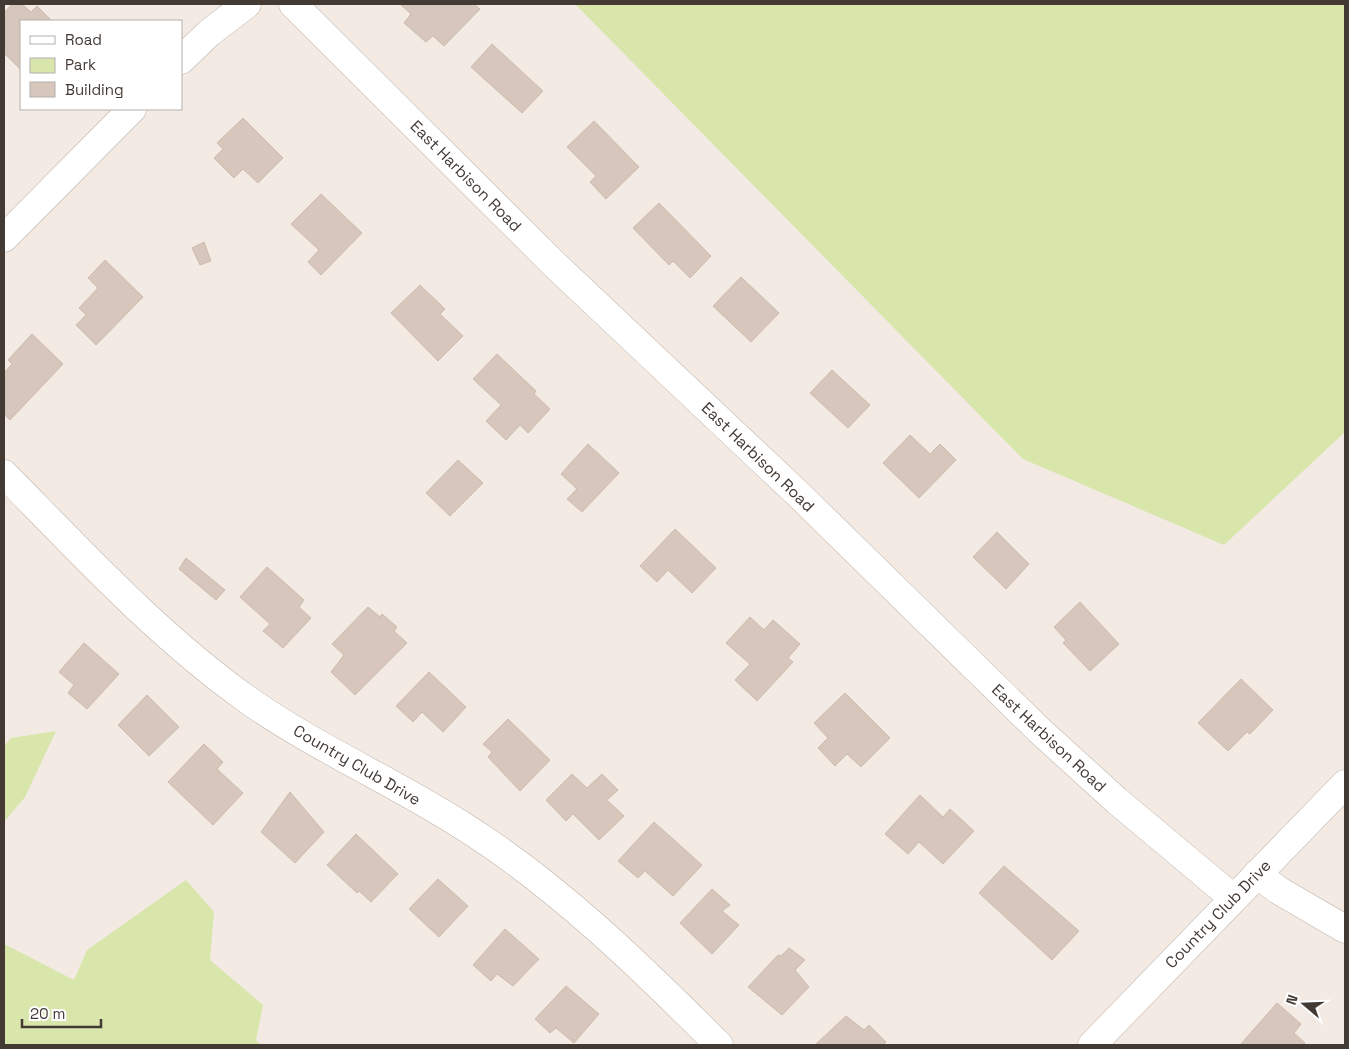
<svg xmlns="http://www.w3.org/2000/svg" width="1349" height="1049" font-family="'Space Grotesk',sans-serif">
	<rect width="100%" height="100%" fill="#f2eae3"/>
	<path fill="#d8e6ac" d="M575 4H1345V432L1224 545 1023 459Z
		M56 731 25 797 4 822V746L11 738Z
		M186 880 214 912 210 960 263 1005 256 1040 261 1045H4V944L74 980 87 950Z"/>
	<path fill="#d6c6bc" stroke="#cebaac" d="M12 4H22L31 12 37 6 52 21H21V70L4 53V13Z
		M400 4H474L480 9 444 46 433 36 426 42 404 23 411 14Z
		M492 44 543 91 522 113 471 67Z
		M243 118 283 158 258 183 243 169 234 178 214 158 223 149 217 143Z
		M594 121 639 167 606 199 590 182 596 176 567 147Z
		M321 194 362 233 321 275 308 262 319 250 291 224Z
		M659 203 711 256 690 278 673 261 669 265 633 228Z
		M204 242 211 261 200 265 192 248Z
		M105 260 143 297 96 345 76 325 86 315 79 308 98 288 88 278Z
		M741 277 779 313 751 342 713 306Z
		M420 285 445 309 440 314 463 336 438 361 391 313Z
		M32 334 63 364 10 420 4 414V373L12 364 8 360Z
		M497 354 536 391 534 394 550 409 528 433 520 425 506 440 486 421 501 405 473 379Z
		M832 370 870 405 848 428 810 393Z
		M910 435 930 454 940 444 956 460 919 498 883 463Z
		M588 444 619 473 582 512 567 499 577 489 561 474Z
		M458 460 483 483 450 516 426 493Z
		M675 529 716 568 692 593 668 570 657 582 640 566Z
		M997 532 1029 564 1006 589 973 557Z
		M186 558 225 590 216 600 179 569Z
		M267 567 304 600 299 607 311 618 283 648 263 631 270 624 240 597Z
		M1080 602 1119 644 1090 671 1063 643 1066 640 1054 627Z
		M368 607 380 617 382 614 397 627 394 631 407 643 355 695 331 672 344 655 332 644Z
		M750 617 764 630 773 620 800 644 788 658 793 662 757 701 735 680 750 664 726 643Z
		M84 643 119 674 87 709 68 693 74 685 59 672Z
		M429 672 466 707 443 732 422 712 413 722 396 706Z
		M1241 679 1273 710 1250 734 1247 732 1228 751 1198 723Z
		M845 693 890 738 861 767 847 754 835 766 818 748 828 738 814 723Z
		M147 695 179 727 149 756 118 725Z
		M508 719 550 760 520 791 488 757 492 752 483 744Z
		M204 744 223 762 217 769 243 793 213 825 168 782Z
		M572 774 587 788 602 774 618 790 607 800 624 816 599 840 573 814 566 821 546 800Z
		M290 792 324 832 295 863 261 832Z
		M920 795 943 817 950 809 974 831 943 864 919 842 908 854 885 834Z
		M654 822 702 865 673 896 645 871 638 878 618 861Z
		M356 834 398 874 371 902 359 891 357 893 327 865Z
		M1004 866 1079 931 1052 960 979 893Z
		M438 879 468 906 439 937 409 909Z
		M712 889 730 905 722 911 739 925 712 954 680 923Z
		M505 929 539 959 513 986 497 974 491 981 473 965Z
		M789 948 805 960 795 970 809 987 782 1015 748 987 778 955 781 956Z
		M566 986 599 1014 574 1043 556 1028 550 1033 535 1019Z
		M1277 1003 1301 1024 1294 1033 1305 1043 1303 1045H1240Z
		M846 1016 864 1030 869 1025 886 1042 883 1045H815Z"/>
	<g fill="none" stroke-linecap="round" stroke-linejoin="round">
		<g stroke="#c0b3a9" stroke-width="29">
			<path id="minor" d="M293 4 554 264 797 493 1039 730 1116 800 1233 898
				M181 60 209 33 247 4
				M4 238 132 109
				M4 474C81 552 158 636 248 700 316 748 393 781 463 826 556 884 642 968 719 1045
				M1257 874 1278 890 1345 929
				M1092 1045 1345 784"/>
		</g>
		<use href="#minor" stroke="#fff" stroke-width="28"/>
	</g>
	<g text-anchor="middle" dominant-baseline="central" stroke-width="5" stroke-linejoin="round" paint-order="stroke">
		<g font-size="16" fill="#433a34" stroke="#fff">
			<text transform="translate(466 176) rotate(45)">East Harbison Road</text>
			<text transform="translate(758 457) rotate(44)">East Harbison Road</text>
			<text transform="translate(1049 738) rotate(43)">East Harbison Road</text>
			<text transform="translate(357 765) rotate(30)">Country Club Drive</text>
			<text transform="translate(1218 914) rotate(-46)">Country Club Drive</text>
		</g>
	</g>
	<rect width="1349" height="1049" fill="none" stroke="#433a34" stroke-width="10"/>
	<rect x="20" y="20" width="162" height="90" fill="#ffffff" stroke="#b4b0ae"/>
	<rect x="30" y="36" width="25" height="8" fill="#ffffff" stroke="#b4b0ae"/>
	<text x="65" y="45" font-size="15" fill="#433a34">Road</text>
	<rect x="30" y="58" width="25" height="15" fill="#d8e6ac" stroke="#b4b0ae"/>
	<text x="65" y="70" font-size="15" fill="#433a34">Park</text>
	<rect x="30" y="82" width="25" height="15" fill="#d6c6bc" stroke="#b4b0ae"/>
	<text x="65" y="95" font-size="15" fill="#433a34">Building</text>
	<g transform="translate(1304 1004) rotate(289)" stroke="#ffffff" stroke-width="4" paint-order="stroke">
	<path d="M0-4L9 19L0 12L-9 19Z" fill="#433a34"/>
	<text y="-8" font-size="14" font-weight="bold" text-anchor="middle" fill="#433a34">N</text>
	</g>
	<path d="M22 1019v8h79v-8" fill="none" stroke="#433a34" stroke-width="2.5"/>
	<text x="30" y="1019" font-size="15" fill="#433a34" stroke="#ffffff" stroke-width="4" paint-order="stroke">20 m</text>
</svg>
